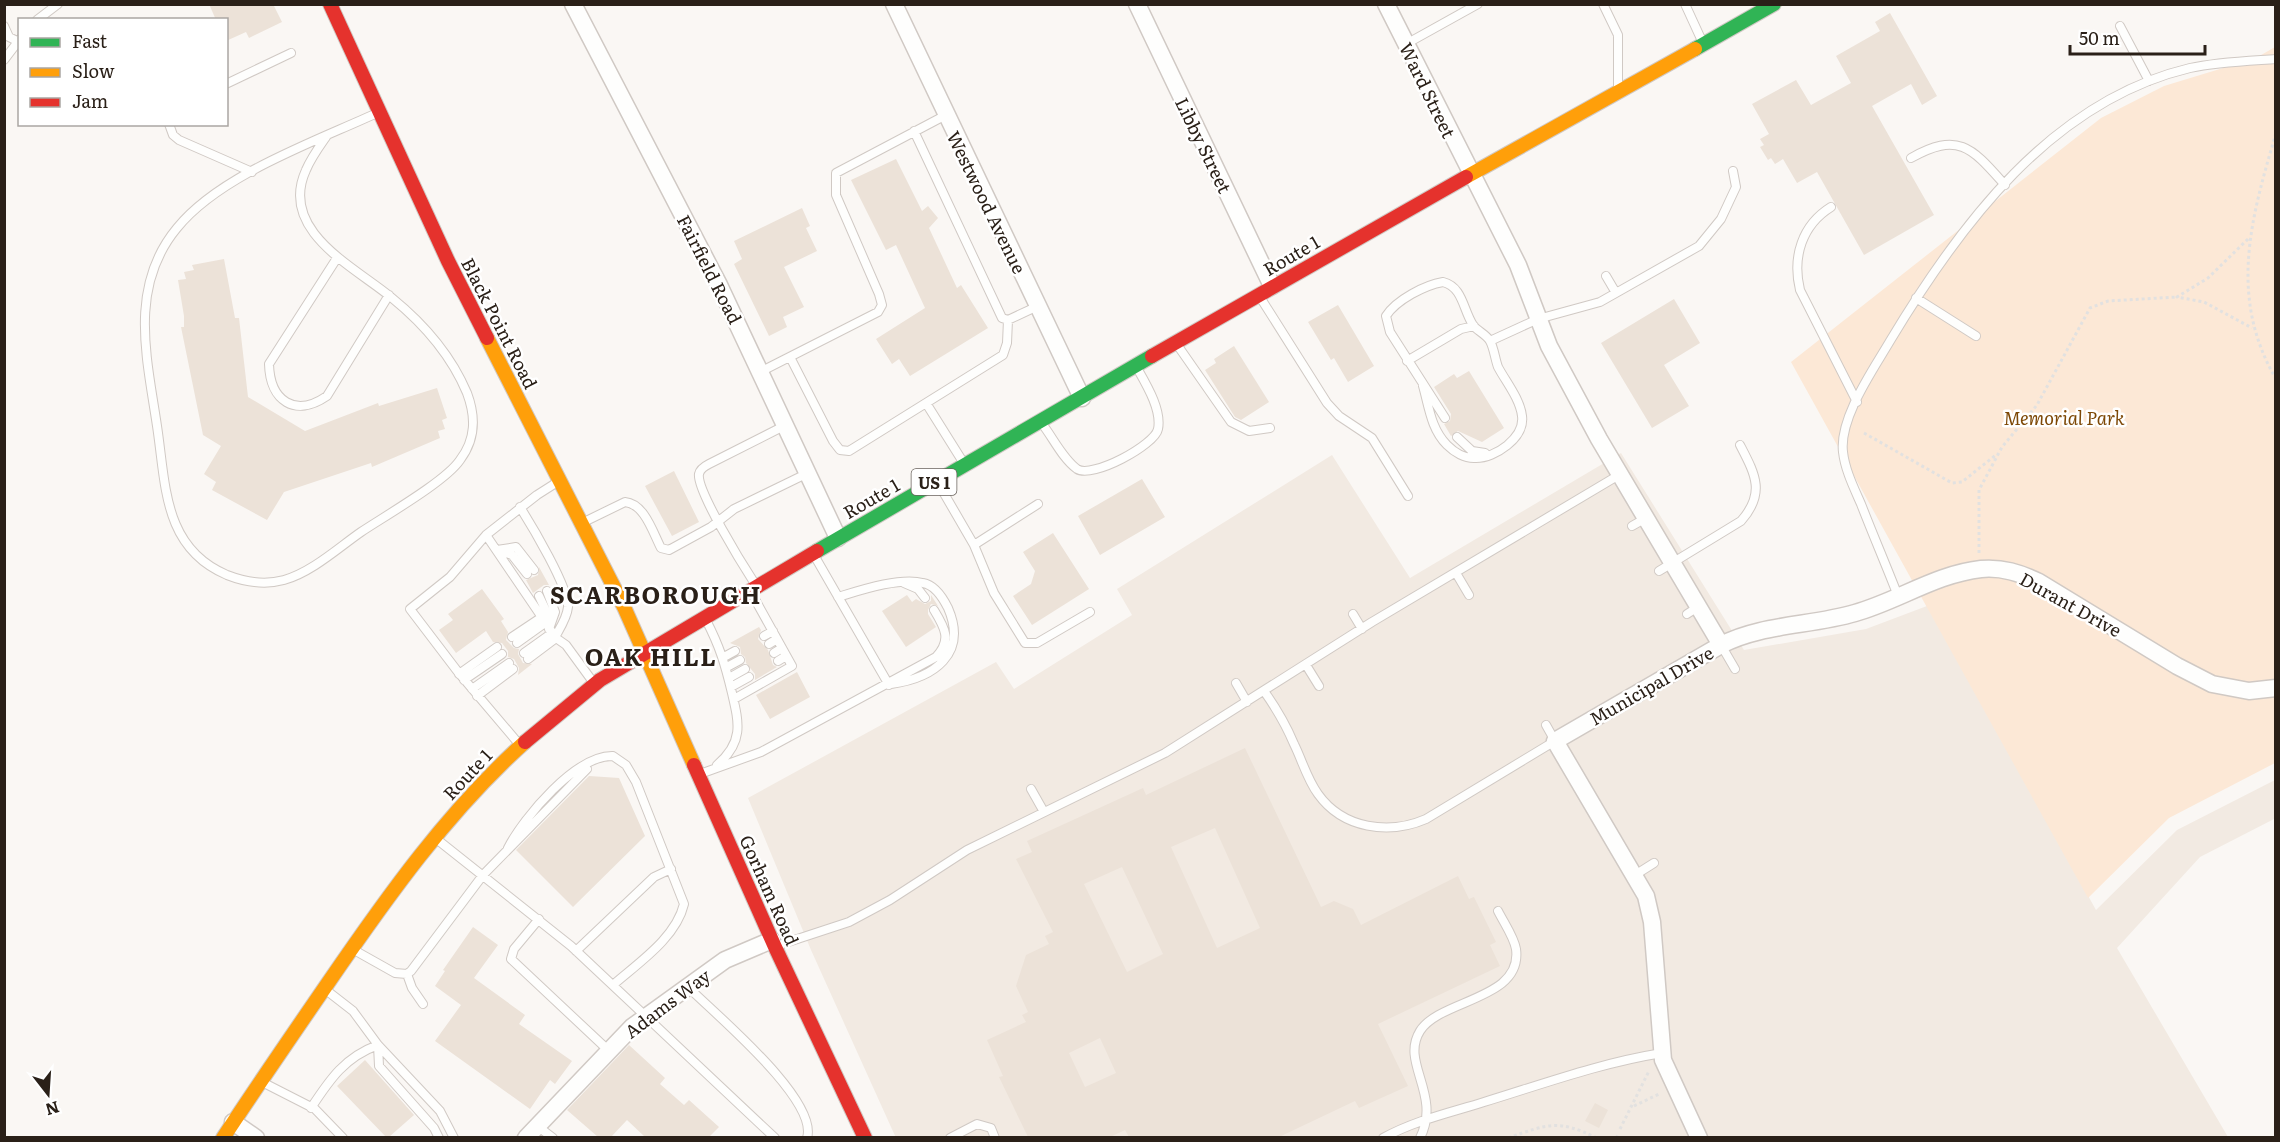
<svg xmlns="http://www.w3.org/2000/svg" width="2280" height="1142" font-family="Literata,serif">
	<rect width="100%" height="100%" fill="#faf7f4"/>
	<path fill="#f2eae2" d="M1621 453 1744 650 1866 629 1927 606 2096 910 2177 830 2275 780 2276 818 2200 857 2117 948 2228 1137 896 1138 811 950 748 798 996 662 1014 689 1132 615 1117 589 1332 455 1410 578Z"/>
	<path fill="#fce8d6" d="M2275 47V763L2169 818 2088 898 1791 362 2101 118 2164 86 2256 58Z"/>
	<path fill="#ece2d8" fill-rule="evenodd" d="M209 4H273L282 22 249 38 246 32 226 41V20H216Z
		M1890 13 1937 96 1922 105 1911 84 1872 106 1934 215 1864 255 1817 172 1797 183 1783 159 1775 164 1771 158 1768 160 1760 147 1764 145 1760 139 1769 134 1752 104 1796 80 1811 105 1851 83 1836 56 1880 31 1875 22Z
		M896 159 922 211 928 206 938 218 929 228 957 288 961 285 988 328 910 376 899 359 892 364 876 339 925 308 896 245 886 250 851 180Z
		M802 208 810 226 806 228 817 251 784 267 804 307 783 317 787 327 769 336 734 264 742 259 734 241Z
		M224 259 235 318H239L248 397 305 431 378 403 379 406 437 388 447 418 442 420 445 429 438 431 440 438 372 467 371 463 284 492 267 520 212 490 216 482 204 474 221 446 203 435 181 327H184V316L178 280 186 279 184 272 194 270 192 265Z
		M1674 299 1700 343 1664 365 1689 406 1652 428 1601 343Z
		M1338 305 1374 366 1348 382 1334 358 1331 360 1308 322Z
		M1234 346 1269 402 1241 420 1235 417 1205 370 1216 363 1214 359Z
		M1469 371 1504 428 1482 442 1458 431 1451 436 1444 424 1450 421 1451 414 1434 387 1454 374 1457 378Z
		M674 471 699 522 672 536 645 486Z
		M1142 479 1165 517 1100 555 1078 516Z
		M1053 533 1089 589 1032 625 1013 596 1031 584 1035 571 1023 552Z
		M539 567 549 585H544L533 593 526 580 538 575Z
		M482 589 504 619 501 621 508 632 506 640 514 648 519 649 518 654 523 663 532 664 518 675 519 668 514 659 508 657V651L502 643 493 642 486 631 456 653 439 630 453 620 448 614Z
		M907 595 912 602 916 599 925 604 931 601V595L938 606 931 604 928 610V614L936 627 906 647 882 611Z
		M759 627 761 630 758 639 768 650 773 665 777 667 755 680V674L746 663 745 657 741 654 740 647 730 643Z
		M797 672 810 697 770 719 756 695Z
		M1245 748 1321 907 1334 901 1353 909 1361 925 1458 876 1469 899 1474 897 1496 942 1490 945 1500 966 1378 1024 1408 1086 1359 1108 1355 1101 1279 1137H1129L1125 1130 1110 1137H1028L999 1077 1003 1076 987 1040 1026 1022 1022 1015 1028 1012 1016 986 1026 955 1049 944 1045 936 1053 932 1016 859 1032 852 1027 841 1143 788 1146 795ZM1215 828 1260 928 1217 948 1171 847ZM1122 867 1163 954 1127 972 1084 884ZM1100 1038 1116 1073 1085 1087 1069 1053Z
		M589 776 619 778 645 836 573 907 516 850Z
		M473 927 498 945 474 978 525 1015 519 1024 572 1061 555 1084 550 1080 530 1109 435 1041 461 1005 435 986 445 971 443 970Z
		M629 1045 665 1078 660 1084 684 1105 689 1100 719 1127 709 1137H645L627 1120 611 1137H598L567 1110Z
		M365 1060 414 1115 389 1137H386L337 1086Z
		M1595 1103 1608 1110 1599 1128 1585 1121Z"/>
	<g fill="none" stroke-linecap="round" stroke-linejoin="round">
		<g stroke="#d0c9c4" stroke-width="10">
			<path id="lane" d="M1603 4 1618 35V87
				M1685 4 1702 41
				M37 20 58 4
				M4 26 9 37 17 41
				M2120 26 2149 81
				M1406 44 1478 4
				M4 60 20 39
				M226 84 291 53
				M169 124 173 135 179 140 252 172
				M914 131 1002 318 1008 320 1038 306
				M326 137C319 147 311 158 306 170 278 231 355 267 392 298 424 324 451 355 467 393 476 417 476 439 460 460 446 481 385 516 361 532 338 548 312 572 284 580 266 585 245 582 227 575 163 548 166 485 157 426 147 358 128 287 177 228 220 175 314 142 377 113
				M1911 158C1959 131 1972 148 2005 185
				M1831 207C1802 225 1792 257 1800 290L1857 402
				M337 258 269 364C270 401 295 418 327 396L389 295
				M1606 276 1616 293
				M1260 297 1327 403 1339 416 1372 438 1408 496
				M1916 298 1976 336
				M1490 341 1538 319 1600 302 1699 246 1721 219 1736 187 1733 171
				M1178 346 1231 422 1249 431 1270 428
				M790 357 833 441 840 450 849 451 1003 355 1007 343 1008 320
				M1407 361 1461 329 1474 326
				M760 372 878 312 882 305 879 294 836 195V173L946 115
				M1423 386C1429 407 1431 429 1447 445 1454 452 1465 459 1476 458 1495 458 1525 438 1522 416 1520 399 1506 382 1498 367 1495 359 1494 348 1490 341 1486 334 1477 331 1473 325 1463 310 1463 287 1443 282 1425 285 1396 300 1386 316L1390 332 1445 418
				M926 403 963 462
				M1043 425C1053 438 1063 459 1077 469 1092 479 1155 445 1158 429 1162 410 1146 384 1137 368
				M1457 437 1472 451 1485 453
				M938 483 974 545
				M1038 504 974 545 994 593 1025 643H1037L1090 612
				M520 507C532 526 569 588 568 607 567 618 560 628 555 637
				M584 522 625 502C645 504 653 533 661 548L669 550 711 527 734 509 808 473
				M1632 526 1646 518
				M486 535 556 638 566 645 593 682
				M497 550 516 547 534 570
				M497 550 512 555 527 574
				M814 555 889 685
				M1659 571 1741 521C1766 493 1755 474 1740 445
				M1456 573 1469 595
				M904 583 918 589 925 598
				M755 584C744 567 696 490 699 474 700 469 705 466 709 464L786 425
				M547 591 555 612 549 629
				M539 596 548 615 549 626
				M1898 596C1886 565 1873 535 1861 504 1854 488 1845 470 1843 452 1839 418 1873 370 1890 341 1959 226 2051 101 2190 68 2217 62 2247 61 2276 59
				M838 597C861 590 900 577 923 583 935 585 943 598 948 608 968 654 934 678 891 684
				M1353 614 1362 629
				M1687 614 1698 607
				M706 620C720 647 725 664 732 693 739 723 744 742 717 765
				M764 636 773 631
				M512 637 542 617
				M517 643 545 623
				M769 644 777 639
				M1721 645 1735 669
				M524 653 552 633
				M774 653 782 648
				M724 657 735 651
				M528 659 556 638
				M778 661 786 656
				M1306 665 1319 686
				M727 667 740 660
				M459 674 497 647
				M729 678 745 669
				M464 680 502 654
				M1236 683 1247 702
				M731 687 749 677
				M472 689 509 663
				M1264 691C1276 708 1286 725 1294 744 1302 760 1307 779 1318 794 1343 829 1389 835 1426 819L1555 741 1546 725
				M477 696 513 669
				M734 699 792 666 752 594
				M519 744 458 672 410 609 450 577 486 535 537 495 559 481
				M700 774 761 752 936 657C952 640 945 628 934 610
				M1031 789 1044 812
				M439 841 571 946 775 1138
				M508 848C524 817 576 755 613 756L626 765 636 782 684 904C676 938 638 963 613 985
				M1635 875 1654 863
				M539 919 514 949 511 959 608 1050
				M776 946 849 922 890 900 967 850 1165 753 1372 622 1619 475
				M354 950 395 973 407 974 411 971 483 875 587 769
				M576 951 654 877 671 869
				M407 974 412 988 423 1004
				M688 987C715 1014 819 1100 807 1138
				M326 990 353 1011 378 1045 440 1111 454 1138
				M264 1083 315 1109 343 1138
				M311 1108C330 1079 345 1057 378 1045L379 1066 434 1128 439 1138
				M536 1125 553 1138
				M950 1138 977 1124 991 1128 995 1138
				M1383 1138C1416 1120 1449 1113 1484 1102 1543 1084 1600 1063 1662 1053
				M1420 1138C1442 1094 1400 1063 1420 1031 1440 999 1523 1000 1516 949 1514 937 1504 923 1498 911"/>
		</g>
		<g stroke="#d0c9c4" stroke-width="19">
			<path id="street" d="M573 4 719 285 838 538
				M894 4 1082 398
				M1137 4 1272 286
				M1386 4 1518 265 1549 346 1599 439 1721 645 1555 741 1646 896 1652 922 1663 1060 1699 1138
				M1721 645C1761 624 1811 626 1855 613 1898 601 1936 574 1981 569 2002 567 2020 573 2039 582L2177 666 2212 684 2249 691 2276 688
				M233 1122 256 1138
				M526 1138 632 1027 725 960 772 940"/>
		</g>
		<g stroke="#d0c9c4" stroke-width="16">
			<path id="fast" d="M1695 49 1774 4
				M817 551 1152 356"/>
		</g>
		<g stroke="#d0c9c4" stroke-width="16">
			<path id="slow" d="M1466 177 1695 49
				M487 338 624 607 694 765
				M223 1138C257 1086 293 1034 328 983 387 897 448 811 525 742"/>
		</g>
		<g stroke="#d0c9c4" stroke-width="16">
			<path id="jam" d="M330 4 448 261 487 338
				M1152 356 1466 177
				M525 742 600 680 817 551
				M694 765 775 947 865 1138"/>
		</g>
		<path stroke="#e2e1e0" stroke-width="3" stroke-dasharray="3 3" stroke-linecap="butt" d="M2276 133C2251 218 2228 297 2276 379
			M2248 239 2208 278 2177 297 2204 302 2252 328
			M1864 433 1952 483 1962 482 1997 454
			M1979 553V490L2002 447 2037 405 2090 308 2108 301 2177 297
			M1634 1106 1659 1094
			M1620 1129 1649 1071
			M1508 1138C1548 1124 1558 1119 1597 1138
			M1616 1138 1618 1135"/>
		<use href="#lane" stroke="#fefefd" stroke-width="8"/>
		<use href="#street" stroke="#fefefd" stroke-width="16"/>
		<use href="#fast" stroke="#30b455" stroke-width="14"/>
		<use href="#slow" stroke="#ff9f0a" stroke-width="14"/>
		<use href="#jam" stroke="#e5322d" stroke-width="14"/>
	</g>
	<g text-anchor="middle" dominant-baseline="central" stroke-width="5" stroke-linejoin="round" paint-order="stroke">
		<rect fill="#fff" stroke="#6a635d" stroke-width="1.5" x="911.5" y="469" width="45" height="26" rx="4.5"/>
		<g font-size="16" font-weight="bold" fill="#2a2018">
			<text x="934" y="482">US 1</text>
		</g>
		<g font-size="18" fill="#2a2018" stroke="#fff">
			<text transform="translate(1428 90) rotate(64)">Ward Street</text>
			<text transform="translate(1204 145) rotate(64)">Libby Street</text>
			<text transform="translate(987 202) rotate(64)">Westwood Avenue</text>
			<text transform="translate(1291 255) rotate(-30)">Route 1</text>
			<text transform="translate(710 269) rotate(63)">Fairfield Road</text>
			<text transform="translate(500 323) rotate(63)">Black Point Road</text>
			<text transform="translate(871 498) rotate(-30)">Route 1</text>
			<text transform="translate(2071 604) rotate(29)">Durant Drive</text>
			<text transform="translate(1651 685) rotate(-30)">Municipal Drive</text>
			<text transform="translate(467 774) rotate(-47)">Route 1</text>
			<text transform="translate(770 890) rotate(66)">Gorham Road</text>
			<text transform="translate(667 1003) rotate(-37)">Adams Way</text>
		</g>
		<g font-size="18" font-style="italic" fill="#7d4806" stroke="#fff">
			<text x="2064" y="417">Memorial Park</text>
		</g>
		<g font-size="24" font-weight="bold" letter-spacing="1.5" fill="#2a2018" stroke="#fff">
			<text x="656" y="593">SCARBOROUGH</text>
			<text x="651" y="655">OAK HILL</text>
		</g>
	</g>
	<rect width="2280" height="1142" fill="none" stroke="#2a2018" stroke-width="12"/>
	<rect x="18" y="18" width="210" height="108" fill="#ffffff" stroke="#aaa6a3" stroke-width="1.5"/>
	<rect x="30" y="38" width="30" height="9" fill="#30b455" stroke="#aaa6a3" stroke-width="1.5"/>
	<text x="72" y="48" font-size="18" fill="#2a2018">Fast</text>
	<rect x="30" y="68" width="30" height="9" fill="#ff9f0a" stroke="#aaa6a3" stroke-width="1.5"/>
	<text x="72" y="78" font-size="18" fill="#2a2018">Slow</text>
	<rect x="30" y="98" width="30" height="9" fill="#e5322d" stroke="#aaa6a3" stroke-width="1.5"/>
	<text x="72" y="108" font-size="18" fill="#2a2018">Jam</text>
	<g transform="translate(48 1094) rotate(163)" stroke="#ffffff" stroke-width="4.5" paint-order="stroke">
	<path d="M0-4.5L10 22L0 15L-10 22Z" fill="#2a2018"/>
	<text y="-9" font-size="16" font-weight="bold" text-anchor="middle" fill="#2a2018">N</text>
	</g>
	<path d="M2070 45v9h135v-9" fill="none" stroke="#2a2018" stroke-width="3"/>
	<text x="2079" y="45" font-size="18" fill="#2a2018" stroke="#ffffff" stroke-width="4.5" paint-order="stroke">50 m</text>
</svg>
